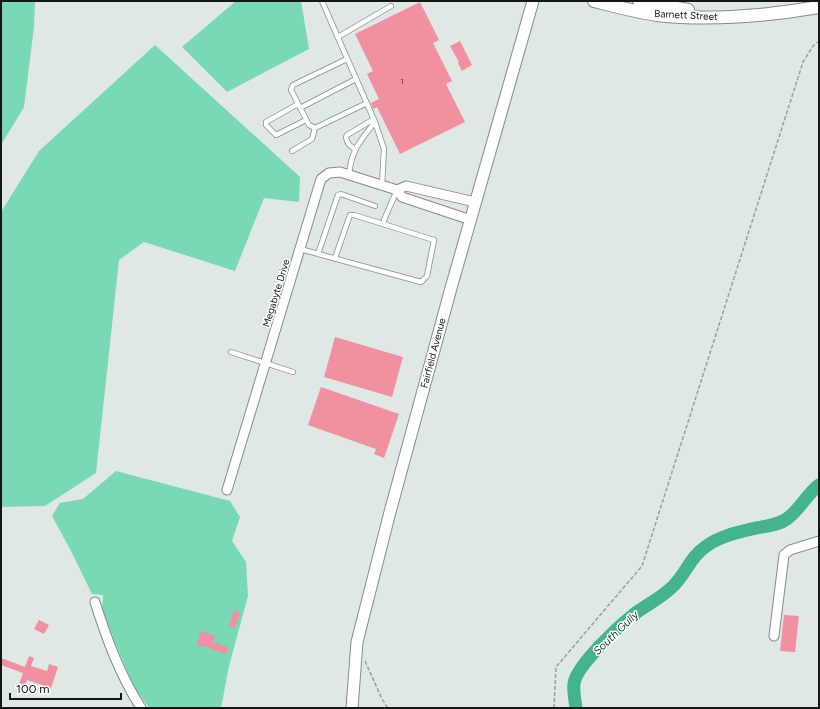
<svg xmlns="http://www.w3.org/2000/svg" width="820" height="709" font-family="Figtree,sans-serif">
	<rect width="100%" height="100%" fill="#dfe8e4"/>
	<path fill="#79d9b4" d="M1 1H35L34 27 24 107 1 145Z
		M236 1H301L309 49 227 92 182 47Z
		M155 45 300 177 299 202 264 198 235 271 144 242 119 260 96 473 45 506 1 507V212L39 151Z
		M116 471 230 501 240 517 232 541 246 562 248 596 229 666 221 708H149L133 685 114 640 102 608 103 595 92 594 71 551 52 516 60 503 83 499Z"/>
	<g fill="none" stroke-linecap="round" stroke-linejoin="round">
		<path stroke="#43b48d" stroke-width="13" d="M576 708C575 700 573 691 574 684 575 667 619 626 633 615 645 606 659 599 670 589 685 577 689 558 705 547 719 536 739 532 756 528 767 526 779 525 788 518 800 509 807 494 819 485"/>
	</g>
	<path fill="#f1909e" d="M420 2 439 40 433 43 452 81 446 84 465 122 400 154 377 107 373 109 371 103 379 99 367 74 373 71 355 34Z
		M460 41 472 65 462 71 458 63 459 62 450 46Z
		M335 337 403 357 392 397 324 377Z
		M321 387 399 414 384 458 374 454 376 449 308 425Z
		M234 610 240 613 235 628 229 626Z
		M784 615 799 616 795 652 780 651Z
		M39 620 49 625 44 634 34 629Z
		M201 631 215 636 213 642 228 647 226 654 203 646V647L197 645Z
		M29 656 34 658 31 666 47 671 49 664 58 667 51 688 27 680 25 686 19 684 23 673 1 665V658L25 667Z"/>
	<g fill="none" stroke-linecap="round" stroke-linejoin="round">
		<g stroke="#858d89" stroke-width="6">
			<path id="service" d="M322 1 375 122 384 149 382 185
				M338 37 391 6
				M347 59 293 85 291 90 309 125 315 128 367 103
				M298 104 266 122V125L276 135 306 120
				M300 108 356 79
				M355 149C350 146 347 144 346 137L347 135 374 119
				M292 151 312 139 315 128
				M349 175C351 150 361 140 375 122
				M300 249 421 282 427 276 434 240 383 224 384 220 397 190
				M318 254 338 195 341 194 375 206
				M335 258 350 215H354L383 224
				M231 352 293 372"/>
		</g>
		<g stroke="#858d89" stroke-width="11">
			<path id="minor" d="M397 190 406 186 475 202
				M227 490 321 179 329 173 340 172 397 190 402 197 471 220
				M95 602C107 640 120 675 141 708
				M774 636 784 555 790 550 819 541"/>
		</g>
		<g stroke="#858d89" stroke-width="13">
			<path id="tertiary" d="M352 708 357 642 390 512 451 288 533 1"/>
		</g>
		<g stroke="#858d89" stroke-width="14">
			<path id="secondary" d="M594 1C614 6 636 12 657 15 711 21 766 16 819 7
				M639 1 688 10"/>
		</g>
		<path stroke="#98a09c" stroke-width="1.5" stroke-dasharray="4 2" stroke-linecap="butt" d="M365 661 382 699 388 708
			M554 708 556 667 642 566 803 62 813 46 819 41"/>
		<use href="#service" stroke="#fff" stroke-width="4.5"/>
		<use href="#minor" stroke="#fff" stroke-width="9"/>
		<use href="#tertiary" stroke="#fff" stroke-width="11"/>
		<use href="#secondary" stroke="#fff" stroke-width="12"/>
	</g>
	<g text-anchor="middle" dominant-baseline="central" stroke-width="3" stroke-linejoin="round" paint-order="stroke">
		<g font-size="8" fill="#4a3537">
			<text x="402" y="81">1</text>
		</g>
		<g font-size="10" fill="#131715" stroke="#fff">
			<text transform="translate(686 15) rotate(3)">Barnett Street</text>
			<text transform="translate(276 293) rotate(-73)">Megabyte Drive</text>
			<text transform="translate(433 353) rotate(-75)">Fairfield Avenue</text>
		</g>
		<g font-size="11" font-style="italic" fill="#043727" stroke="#fff">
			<text transform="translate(616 633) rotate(-44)">South Gully</text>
		</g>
	</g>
	<rect width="820" height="709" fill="none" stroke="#131715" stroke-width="4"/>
	<path d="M10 693v6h111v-6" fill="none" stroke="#131715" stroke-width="2"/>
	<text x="16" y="693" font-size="12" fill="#131715" stroke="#ffffff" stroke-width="3" paint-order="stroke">100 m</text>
</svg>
